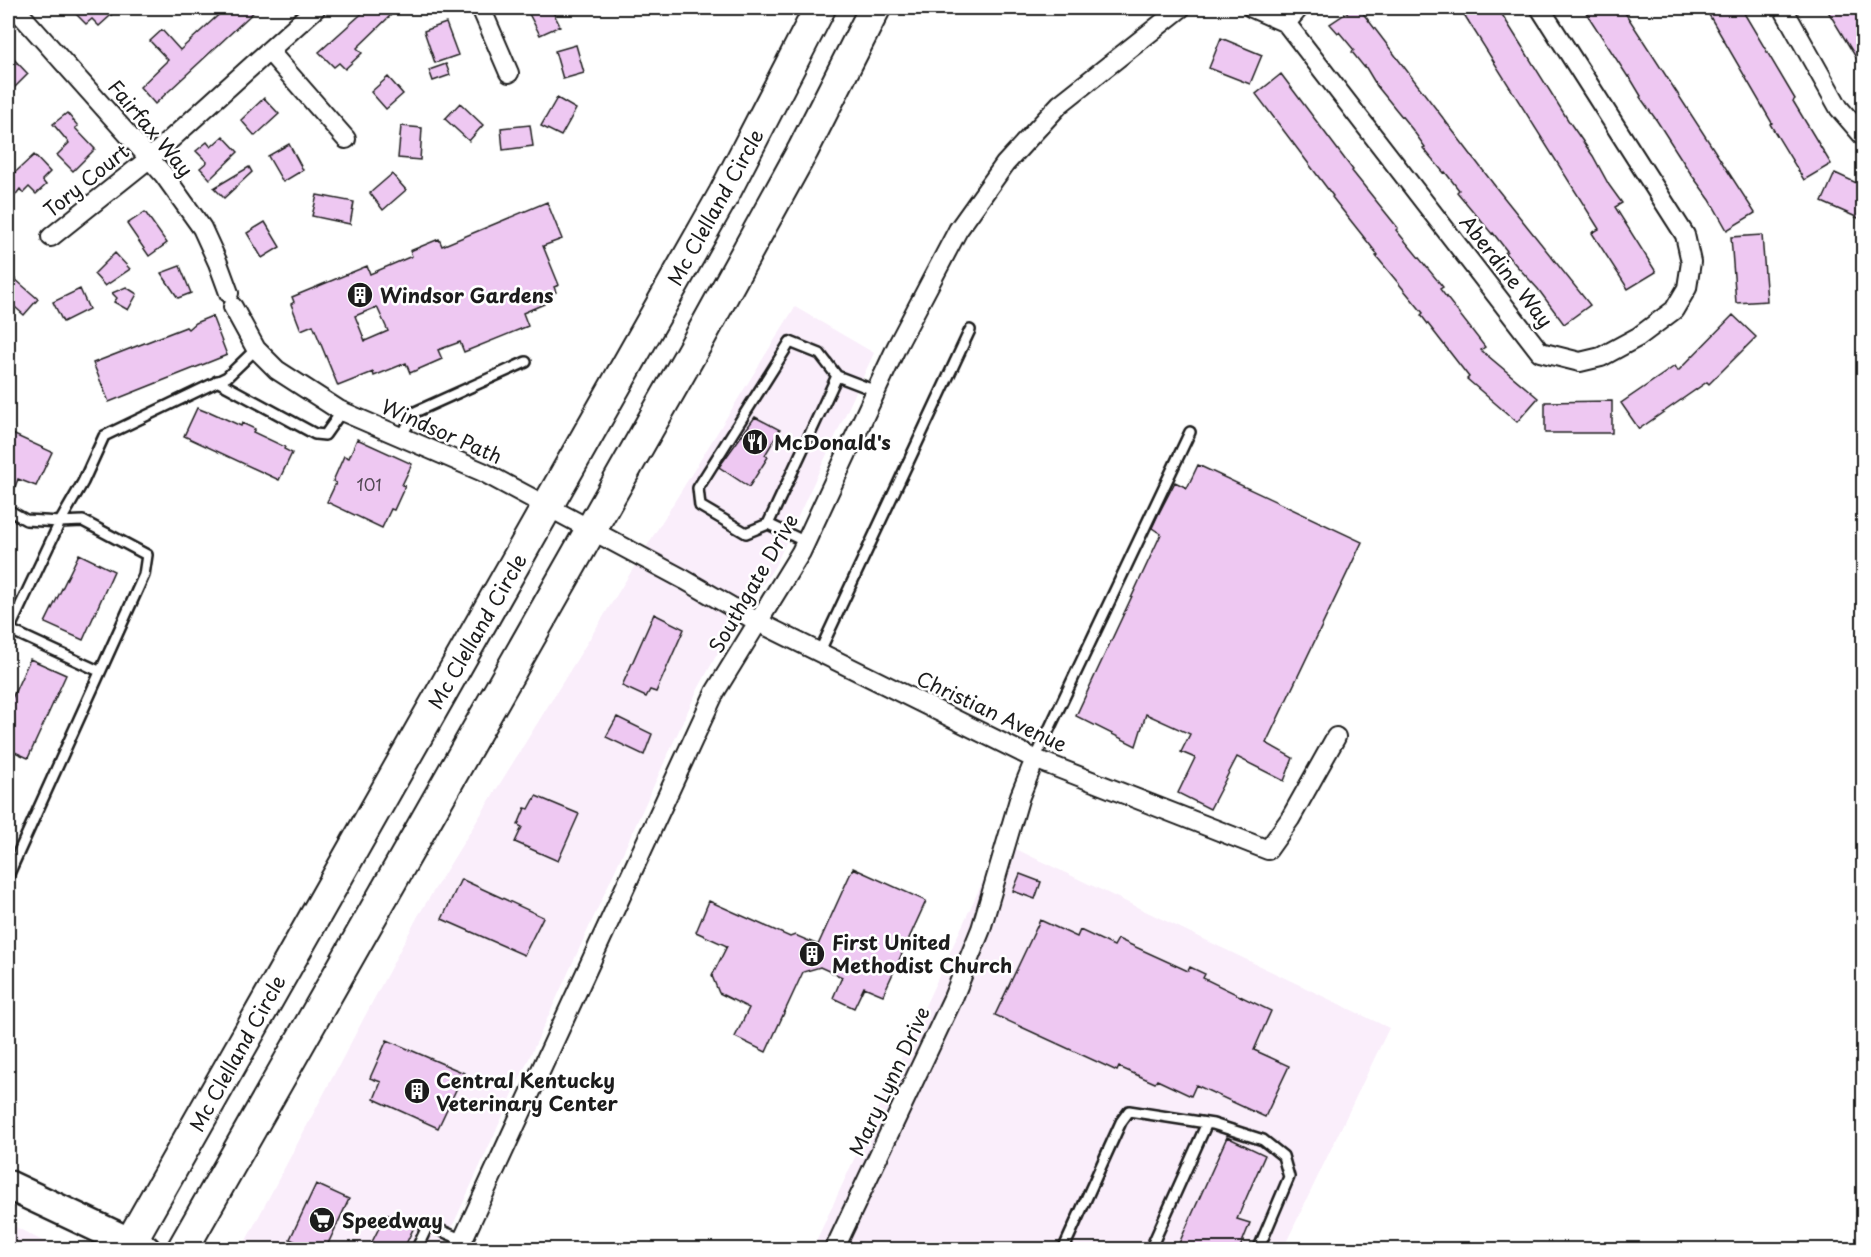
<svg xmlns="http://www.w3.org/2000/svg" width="1871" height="1257" font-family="'Playpen Sans',sans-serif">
	<rect width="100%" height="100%" fill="#fff"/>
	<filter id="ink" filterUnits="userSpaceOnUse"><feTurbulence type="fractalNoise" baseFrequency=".0167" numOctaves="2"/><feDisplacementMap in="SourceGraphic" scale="12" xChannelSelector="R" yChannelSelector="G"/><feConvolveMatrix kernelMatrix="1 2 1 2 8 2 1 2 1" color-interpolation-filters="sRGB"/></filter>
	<g filter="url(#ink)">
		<path fill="#faeefb" d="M795 307 874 353 775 566 716 656 696 693 442 1249 241 1250 418 916Z
			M1001 842 1389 1028 1283 1249 812 1250Z
			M8 1223 58 1249H8Z"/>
		<path fill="#eec8f2" stroke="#1c1c1c" stroke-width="1.5" fill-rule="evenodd" d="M70 8H119L99 26 92 19 86 24Z
			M226 8H258L155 104 140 87 168 60 150 41 162 30 180 50Z
			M368 8H385L392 14 357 48 362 53 345 69 339 63 334 67 319 52Z
			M526 8H551L560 26 540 35Z
			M1354 8H1359L1498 190 1590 305 1564 324 1538 289 1505 253 1507 251 1493 233 1492 234 1457 192 1459 190 1445 172 1444 173 1423 148 1425 147 1412 129 1377 86 1365 66 1364 67 1352 52 1354 50 1339 32 1338 33 1330 24Z
			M1460 8H1498L1568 120 1593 156 1609 185 1622 203 1615 207 1656 272 1628 289 1592 233 1599 229Z
			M1583 8H1622L1755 213 1727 230 1710 200 1691 174 1657 121 1640 97 1641 96 1629 76 1628 77Z
			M1705 8H1741L1795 99 1793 101 1831 164 1804 180 1770 124 1772 123Z
			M1826 8H1863V69Z
			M446 23 458 55 435 63 424 31Z
			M1221 38 1262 55 1250 84 1209 68Z
			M576 45 584 73 563 79 555 51Z
			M8 53 28 74 8 94Z
			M446 64 450 75 433 81 429 70Z
			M1281 74 1353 170 1352 171 1398 228 1396 230 1443 287 1440 289 1485 347 1481 350 1538 398 1517 422 1467 379 1469 377 1421 315 1423 313 1376 256 1378 255 1332 197 1333 196 1256 94Z
			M388 77 403 94 386 109 371 92Z
			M264 98 279 114 255 136 241 120Z
			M557 98 576 109 561 136 541 126Z
			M460 103 483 125 469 141 445 119Z
			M67 113 78 126 75 128 95 149 73 171 57 155 69 143 53 124Z
			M530 125 533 146 503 150 501 128Z
			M401 126 422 128 420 160 398 158Z
			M223 136 238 152 210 179 200 168 207 162 196 151 207 142 211 147Z
			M289 144 303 170 283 182 268 156Z
			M34 155 50 172 42 180 46 185 36 194 29 187 23 193 20 189 8 205V179Z
			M249 167 252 172 224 198 214 188Z
			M1835 173 1863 186V220L1822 202Z
			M392 174 406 190 383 210 370 193Z
			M317 195 354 202 350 224 312 216Z
			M547 202 562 239 543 246 559 285 554 287 556 292 541 298 544 304 523 313 528 326 464 352 460 342 438 350 442 359 410 373 406 363 374 376 373 372 338 386 313 325 301 330 291 304 294 302 292 297 367 266 370 274 412 256 410 251 439 239 442 246ZM377 307 388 331 365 341 355 316Z
			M145 212 167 243 149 256 127 224Z
			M265 222 280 247 262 258 247 233Z
			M1762 235 1767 301 1736 303 1731 237Z
			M115 253 130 269 105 286 94 274Z
			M180 266 191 293 178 298 161 273Z
			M15 279 38 299 24 315 8 301V287Z
			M126 287 137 294 128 310 114 302 117 298 112 293Z
			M80 289 89 309 63 322 53 302Z
			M1733 315 1756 337 1709 384 1707 382 1639 429 1621 403 1675 366 1678 371Z
			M212 316 227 355 109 402 93 363 186 327 188 329 195 323Z
			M1612 401V433H1545V402Z
			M197 408 207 412 208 411 241 426 242 423 255 429 253 432 285 447 284 449 292 453 279 480 184 436Z
			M755 417 780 430 765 455 768 457 749 487 719 467Z
			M8 432 52 452 36 486 18 479 9 503H8Z
			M357 439 412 464 402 485 405 486 394 510 391 509 382 528 327 502 336 483 333 481 344 456 349 458Z
			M1198 465 1362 542 1266 743 1293 758 1284 781 1237 757 1210 809 1178 793 1195 758 1181 752 1190 734 1146 714 1136 746 1076 716 1161 534 1152 528 1158 515 1175 482 1187 488Z
			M79 554 114 571 83 640 45 623Z
			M654 614 684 629 656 692 650 690 646 697 622 686Z
			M30 659 66 675 28 758 8 749V707Z
			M617 717 652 734 644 755 606 737Z
			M536 796 579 814 558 861 515 842 522 827 518 825 525 808 529 809Z
			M853 868 926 901 883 995 864 987 854 1008 833 998 842 977 820 967 803 972 766 1052 735 1037 749 1008 719 993 712 976 727 946 696 932 709 901 790 937 795 935 818 945Z
			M1020 874 1041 882 1035 899 1013 891Z
			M461 879 543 917 524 955 442 919Z
			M1040 920 1077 937 1080 930 1114 946 1118 939 1188 971 1190 967 1205 974 1203 978 1271 1011 1254 1050 1289 1066 1265 1117 1196 1085 1191 1096 1157 1080 1155 1083 1119 1067 1117 1071 995 1015Z
			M387 1040 464 1073 438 1128 374 1099 381 1082 370 1078Z
			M1227 1137 1265 1155 1237 1219 1250 1223 1239 1250H1176Z
			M316 1184 349 1199 325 1250H313L290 1239Z
			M386 1214 414 1227 403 1250H368Z"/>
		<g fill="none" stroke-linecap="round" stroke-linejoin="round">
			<g stroke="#1c1c1c" stroke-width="14">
				<path id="service" d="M217 381 315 434 325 435 342 411
					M401 437 415 412 526 362
					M8 510 26 520 60 522 83 521 147 555 144 575 8 876
					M768 524 837 376
					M806 542 768 524 746 533 700 506 698 488 790 342 820 354 837 376 876 391
					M8 629 99 671
					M8 632 60 522 83 482 104 436 227 377 256 349
					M819 653 970 330
					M1035 759 1190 432
					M416 1250 428 1225 463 1240
					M1063 1250 1121 1122 1129 1111 1213 1124 1263 1140 1283 1156 1289 1177 1258 1250
					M1150 1250 1207 1123"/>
			</g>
			<g stroke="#1c1c1c" stroke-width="22">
				<path id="minor" d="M15 8 164 175 202 228 218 263 229 293
					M481 8 509 73
					M1252 8 1286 23 1540 352 1580 362 1601 357 1638 337 1674 310 1687 288 1691 262 1685 235 1540 8
					M1783 8 1839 108 1864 137
					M1286 23 1299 8
					M269 51 346 139
					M51 237 150 158 316 8
					M233 307 256 349 277 370 339 410 483 472 685 580 758 622 1035 759 1268 850 1290 819 1336 737
					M458 1250 715 692 801 552 897 346 958 230 1005 164 1060 104 1181 8
					M834 1250 953 998 981 929 1020 796 1035 759"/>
			</g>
			<g stroke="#1c1c1c" stroke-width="33">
				<path id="primary" d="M8 1185 146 1250"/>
			</g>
			<g stroke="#1c1c1c" stroke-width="34">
				<path id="trunk" d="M126 1250 655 316 724 194 820 8
					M182 1250 698 341 803 150 875 8"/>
			</g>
			<use href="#service" stroke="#fff" stroke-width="9"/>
			<use href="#minor" stroke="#fff" stroke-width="18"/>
			<use href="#primary" stroke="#fff" stroke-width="28"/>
			<use href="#trunk" stroke="#fff" stroke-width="30"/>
		</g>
	</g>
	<defs>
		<g id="building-disc" transform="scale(1.35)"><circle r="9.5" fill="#1c1c1c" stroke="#fff"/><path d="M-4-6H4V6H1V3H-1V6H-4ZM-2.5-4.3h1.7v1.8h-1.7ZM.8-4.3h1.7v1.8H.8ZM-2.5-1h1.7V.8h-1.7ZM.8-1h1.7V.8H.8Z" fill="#fff"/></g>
		<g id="restaurant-disc" transform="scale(1.35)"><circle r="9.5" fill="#1c1c1c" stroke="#fff"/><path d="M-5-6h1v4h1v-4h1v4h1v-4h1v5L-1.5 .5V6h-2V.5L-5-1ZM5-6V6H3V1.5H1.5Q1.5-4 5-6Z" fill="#fff"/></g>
		<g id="supermarket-disc" transform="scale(1.35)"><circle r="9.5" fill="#1c1c1c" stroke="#fff"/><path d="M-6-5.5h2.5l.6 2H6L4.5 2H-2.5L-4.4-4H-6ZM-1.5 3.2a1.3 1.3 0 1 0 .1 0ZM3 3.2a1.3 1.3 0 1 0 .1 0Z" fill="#fff"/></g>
	</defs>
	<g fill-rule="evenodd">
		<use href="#building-disc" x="360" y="295"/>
		<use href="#restaurant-disc" x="755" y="442"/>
		<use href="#building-disc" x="812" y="954"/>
		<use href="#building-disc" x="417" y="1091"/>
		<use href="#supermarket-disc" x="322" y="1220"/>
	</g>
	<g text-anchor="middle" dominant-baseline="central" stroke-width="5" stroke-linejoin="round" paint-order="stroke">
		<g font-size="16" fill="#504752">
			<text x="369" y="484">101</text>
		</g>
		<g font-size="20" fill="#1c1c1c" stroke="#fff">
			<text transform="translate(151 128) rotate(50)">Fairfax Way</text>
			<text transform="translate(86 180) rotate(-39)">Tory Court</text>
			<text transform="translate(715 207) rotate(-61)">Mc Clelland Circle</text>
			<text transform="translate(1507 271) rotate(52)">Aberdine Way</text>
			<text transform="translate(442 431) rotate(24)">Windsor Path</text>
			<text transform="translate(753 583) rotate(-60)">Southgate Drive</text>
			<text transform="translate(477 631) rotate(-60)">Mc Clelland Circle</text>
			<text transform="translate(992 711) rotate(25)">Christian Avenue</text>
			<text transform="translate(237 1053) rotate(-61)">Mc Clelland Circle</text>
			<text transform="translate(889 1081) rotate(-65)">Mary Lynn Drive</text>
		</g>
		<g font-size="20" font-weight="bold" fill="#1c1c1c" stroke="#fff" text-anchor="start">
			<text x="380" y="295">Windsor Gardens</text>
			<text x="774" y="442">McDonald's</text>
			<text x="832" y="942">First United<tspan x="832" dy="23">Methodist Church</tspan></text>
			<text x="436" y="1080">Central Kentucky<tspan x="436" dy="23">Veterinary Center</tspan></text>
			<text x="342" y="1220">Speedway</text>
		</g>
	</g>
	<rect width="1871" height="1257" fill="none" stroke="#fff" stroke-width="30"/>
	<rect x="15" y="15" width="1841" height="1227" fill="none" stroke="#1c1c1c" stroke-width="2" filter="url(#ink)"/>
</svg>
